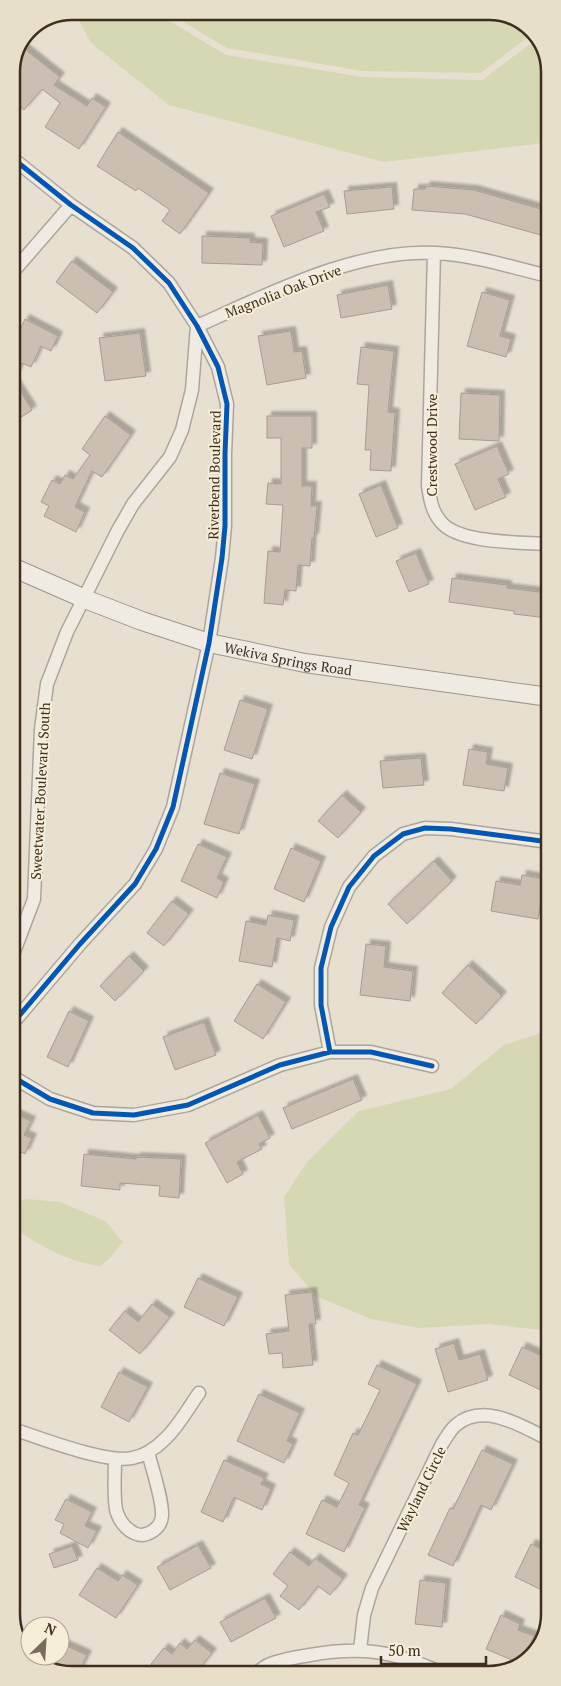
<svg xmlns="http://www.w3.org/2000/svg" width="561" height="1686" font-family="'PT Serif',serif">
	<defs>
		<filter id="shadow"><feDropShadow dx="4.5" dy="-4.5" stdDeviation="1" flood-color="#0004"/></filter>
	</defs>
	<rect width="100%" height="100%" fill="#e7e0d1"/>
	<path fill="#d6d7b3" d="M74 11H153L226 55 363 77 482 80 537 39 548 57V141L536 144 384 162 169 105 91 43Z
		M165 11H493L529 26 533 33 481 73 363 71 227 48Z
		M549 1030V1331L489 1324 419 1328 371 1319 316 1296 289 1264 284 1197 307 1162 359 1111 451 1089 504 1045Z
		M28 1199 60 1202 105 1221 123 1242 109 1259 100 1266C65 1261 42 1246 13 1228V1202Z"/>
	<path fill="#cbbfb2" stroke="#a89c90" filter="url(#shadow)" d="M21 46 60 77 54 85 87 106 92 98 106 107 79 149 45 127 60 103 42 89 24 110 11 100V93L21 81 11 73V68Z
		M118 132 209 193 180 234 162 221 170 210 138 188 136 191 97 166Z
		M426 186 474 190 548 211V237L465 214 412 210 414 189H425Z
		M392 187 394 209 347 214 344 191Z
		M324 194 330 207 316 212 324 231 284 247 271 216Z
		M202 236 250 238V242L263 243 262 265 202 263Z
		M72 261 113 292 97 313 56 282Z
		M388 285 392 309 341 318 337 295Z
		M482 292 510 300 500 336 511 339 506 357 467 346Z
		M25 319 58 336 51 351 41 346 31 367 22 363 13 380 32 410 20 418 12 405V331L18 334Z
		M291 331 294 352 302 351 306 378 267 385 258 336Z
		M140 333 146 376 105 381 99 338Z
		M361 347 394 351 388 412 395 413 391 471 370 470 371 450H365L369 385 357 384Z
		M461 393 500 395 499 441 459 439Z
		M105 416 131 435 102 477 92 471 75 507 85 512 76 532 44 516 49 506 41 502 52 480 60 484 65 475 73 479 90 455 82 449Z
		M267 416H312V448H302V486H312L311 506H317L314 538H312L310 566 298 565 296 591 285 590 283 605 264 603 268 551 280 552 283 505 266 504 268 483 281 484V438H267Z
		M497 446 509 474 498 479 506 497 475 510 455 464Z
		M381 485 398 528 376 537 359 494Z
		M416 553 429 584 409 592 396 561Z
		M452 578 507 585V588L548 593V618L514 614V611L449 602Z
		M240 700 268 709 252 759 224 750Z
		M469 749 488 752 486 764 508 768 504 791 463 785Z
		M421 758 424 785 383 788 380 761Z
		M220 773 255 784 239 834 204 824Z
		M342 795 361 812 338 838 318 821Z
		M198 844 227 857 217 878 224 882 217 898 181 881Z
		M291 848 321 861 304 902 274 889Z
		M434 861 452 881 407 924 388 904Z
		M522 875 545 879 538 919 491 911 496 881 520 885Z
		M172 901 189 914 164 946 147 933Z
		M268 915 294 920 290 941 277 938 272 967 239 961 246 921 266 925Z
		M366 944 386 946 384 967 413 971 410 1001 360 995Z
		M129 956 144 971 115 1001 100 986Z
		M468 965 502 996 476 1024 442 993Z
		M257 984 286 1002 263 1039 234 1021Z
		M69 1011 89 1021 68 1067 47 1057Z
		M204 1022 216 1055 175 1070 163 1037Z
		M353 1079 362 1100 292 1129 283 1108Z
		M13 1113 31 1121 24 1135 32 1138 25 1154 17 1150 13 1160Z
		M258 1115 270 1138 259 1144 262 1149 237 1162 243 1174 227 1183 205 1143Z
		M84 1154 136 1159V1157L181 1159 179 1198 159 1196 160 1186 120 1183V1190L81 1186Z
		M198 1278 238 1297 224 1326 184 1307Z
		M312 1292 316 1324H309L313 1365 283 1368 282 1353 269 1354 266 1334 289 1331 285 1295Z
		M152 1304 170 1317 140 1354 109 1330 125 1311 138 1322Z
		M454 1343 459 1360 480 1354 488 1380 448 1392 435 1349Z
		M522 1347 549 1359V1394L509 1375Z
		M377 1365 417 1384 359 1505 365 1508 344 1552 306 1534 322 1500 337 1507 349 1483 334 1475 353 1433 358 1435 380 1390 368 1384Z
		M119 1372 148 1387 129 1422 101 1407Z
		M259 1394 300 1413 287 1441 293 1444 284 1463 237 1441Z
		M482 1450 513 1464 491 1510 481 1505 453 1566 428 1555 450 1508 453 1509Z
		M224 1460 264 1478 261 1484 271 1489 262 1510 234 1497 223 1522 201 1512Z
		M66 1499 92 1512 85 1526 97 1531 88 1548 60 1533 64 1524 55 1520Z
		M531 1544 550 1553V1584L546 1592 515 1577Z
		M198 1545 211 1568 170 1590 157 1567Z
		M72 1546 78 1560 54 1568 49 1554Z
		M290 1552 309 1566 315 1558 343 1579 330 1595 318 1586 299 1610 280 1596 288 1586 273 1574Z
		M97 1568 118 1581 122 1575 138 1585 116 1618 79 1595Z
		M420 1580 446 1583 442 1627 415 1624Z
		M265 1598 276 1618 231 1642 220 1622Z
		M501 1615 520 1624 518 1630 534 1636 524 1660 519 1663 486 1649Z
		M195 1640 212 1653 195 1674H163L151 1664 164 1648 172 1654 180 1643 187 1649Z
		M60 1643 87 1655 77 1675H68L32 1660 30 1656H60Z"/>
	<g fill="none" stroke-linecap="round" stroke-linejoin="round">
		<g stroke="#ada599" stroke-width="15">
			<path id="street" d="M11 157 71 205 133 248 169 283 197 326 218 367 227 404 225 454V526L222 558 209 643 173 807 156 849 135 884 80 944 13 1023
				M434 253 428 486C430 499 432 512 441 522 459 544 521 542 548 544
				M12 273 71 205
				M197 326C267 295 357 248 436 253 474 255 511 267 548 276
				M12 957 34 899 41 729 47 684 67 632 117 532 133 504 170 457 182 430 192 390 197 326
				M330 1052 321 1005V968L331 927 349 887 374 856 403 834 425 828 451 829 549 842
				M13 1077 50 1099 93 1113 134 1115 188 1105 280 1065 330 1052H371L432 1066
				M13 1429C40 1438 107 1464 132 1458 144 1456 156 1448 165 1439 178 1427 189 1407 199 1393
				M115 1459C115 1472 113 1502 117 1513 120 1521 126 1529 134 1533 145 1539 161 1529 162 1516 163 1500 152 1469 148 1452
				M360 1650 364 1615 372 1588 442 1444C446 1438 450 1430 456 1425 484 1401 523 1427 550 1440
				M255 1674C259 1671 264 1667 268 1665 280 1660 297 1657 310 1655 362 1646 394 1651 442 1673"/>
		</g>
		<g stroke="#9c958a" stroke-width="20">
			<g id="secondary">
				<path id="s1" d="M12 567 85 599 142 621 209 643 305 663 549 697"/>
			</g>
		</g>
		<use href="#street" stroke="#efebe3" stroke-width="12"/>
		<use href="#secondary" stroke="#efebe3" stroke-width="18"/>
		<g stroke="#f7eed8" stroke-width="8">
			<path id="cycleway" d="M11 157 71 205 133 248 169 283 197 326 218 367 227 404 225 454V526L222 558 209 643 173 807 156 849 135 884 80 944 13 1023
				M330 1052 321 1005V968L331 927 349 887 374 856 403 834 425 828 451 829 549 842
				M13 1077 50 1099 93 1113 134 1115 188 1105 280 1065 330 1052H371L432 1066"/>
		</g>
		<use href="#cycleway" stroke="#0057b8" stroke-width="5"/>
	</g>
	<g text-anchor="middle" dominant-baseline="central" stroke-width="4" stroke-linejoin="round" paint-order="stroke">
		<g font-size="14" fill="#3d2e20" stroke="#f7eed8">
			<text transform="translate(283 291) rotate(-21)">Magnolia Oak Drive</text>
			<text transform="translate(431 445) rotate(-90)">Crestwood Drive</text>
			<text transform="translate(214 475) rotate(-89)">Riverbend Boulevard</text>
			<text stroke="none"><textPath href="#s1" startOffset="292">Wekiva Springs Road</textPath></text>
			<text transform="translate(40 791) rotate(-87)">Sweetwater Boulevard South</text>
			<text transform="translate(421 1489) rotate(-64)">Wayland Circle</text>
		</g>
	</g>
	<path d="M0 0H561V1686H0ZM72 20H489A52 52 0 0 1 541 72V1614A52 52 0 0 1 489 1666H72A52 52 0 0 1 20 1614V72A52 52 0 0 1 72 20Z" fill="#e8dfc9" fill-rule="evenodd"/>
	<path fill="none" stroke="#3d2e20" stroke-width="2.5" d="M72 20H489A52 52 0 0 1 541 72V1614A52 52 0 0 1 489 1666H72A52 52 0 0 1 20 1614V72A52 52 0 0 1 72 20Z"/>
	<g transform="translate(45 1641) rotate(25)"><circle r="24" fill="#f7eed8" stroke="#ada18e"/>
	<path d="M0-4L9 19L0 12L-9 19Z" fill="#786c5e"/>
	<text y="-8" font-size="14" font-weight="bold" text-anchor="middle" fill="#3d2e20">N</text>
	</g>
	<path d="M381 1656v8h105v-8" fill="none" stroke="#3d2e20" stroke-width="2.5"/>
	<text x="388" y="1656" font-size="15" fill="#3d2e20" stroke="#f7eed8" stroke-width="4" paint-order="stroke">50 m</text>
</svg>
